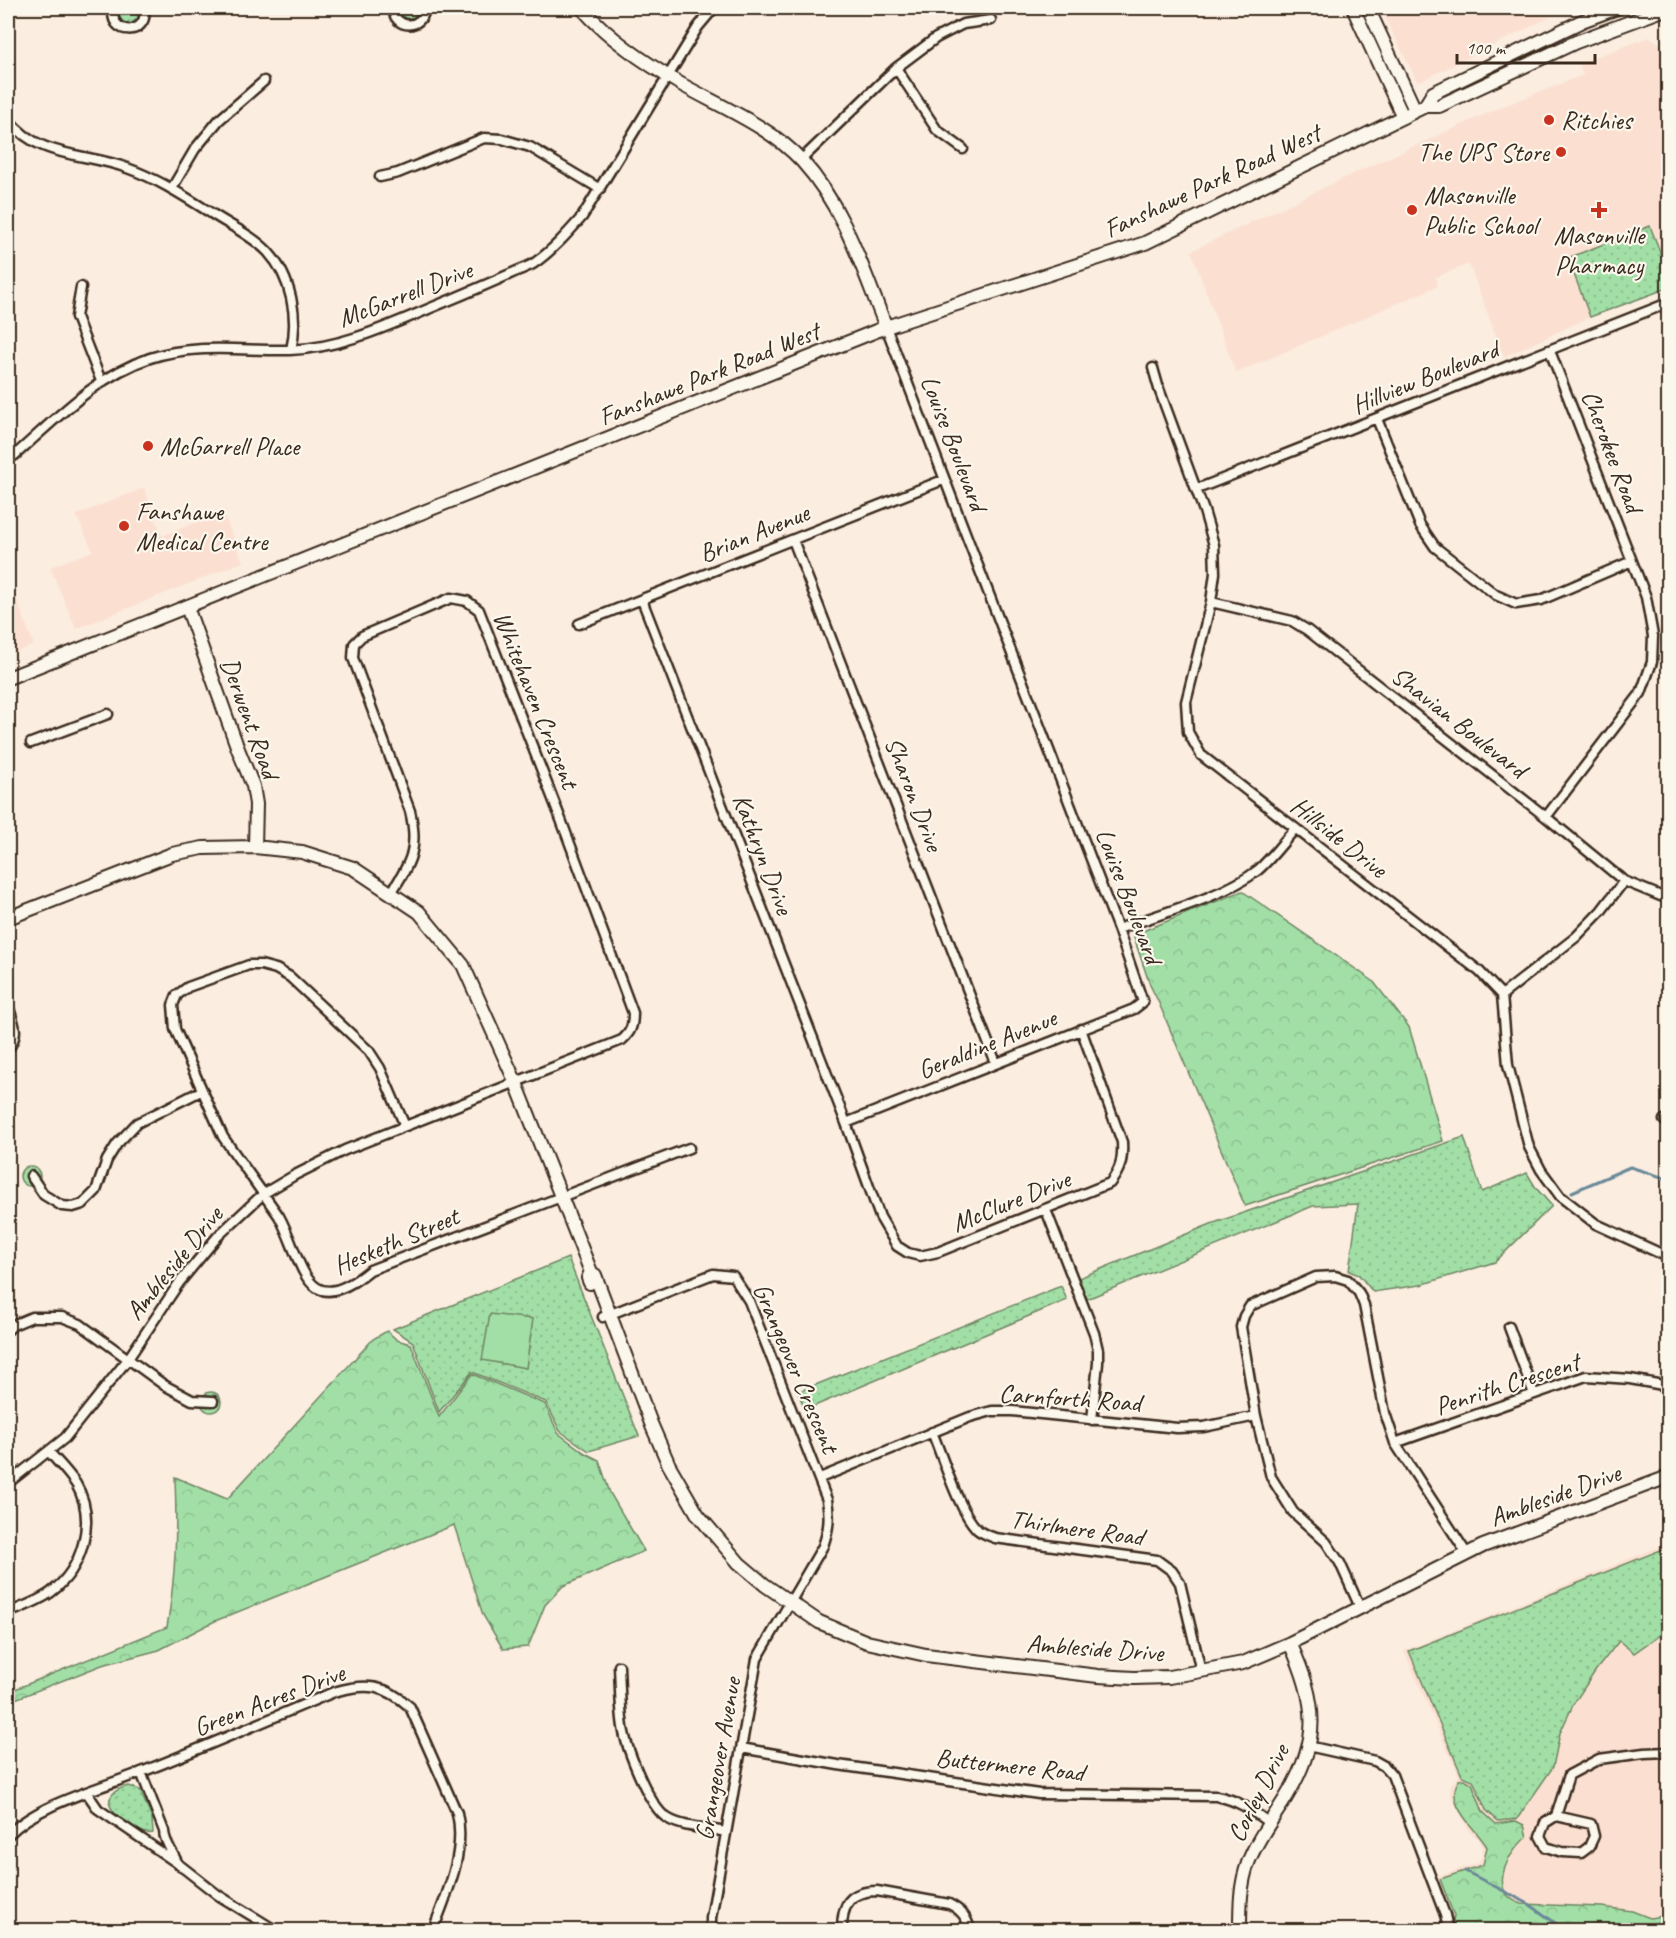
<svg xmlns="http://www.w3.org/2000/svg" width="1676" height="1938" font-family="Caveat,sans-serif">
	<defs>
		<pattern id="grass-dots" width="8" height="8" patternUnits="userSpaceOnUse" patternTransform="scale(1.5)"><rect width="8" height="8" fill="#a2dfa6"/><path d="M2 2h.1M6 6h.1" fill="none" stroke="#8cc08e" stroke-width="1.8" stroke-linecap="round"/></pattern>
		<pattern id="forest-crowns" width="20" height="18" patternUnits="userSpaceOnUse" patternTransform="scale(1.5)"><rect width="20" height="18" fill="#a2dfa6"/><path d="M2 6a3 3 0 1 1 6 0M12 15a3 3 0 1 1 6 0" fill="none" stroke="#8cc08e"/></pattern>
	</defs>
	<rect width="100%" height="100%" fill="#fbede0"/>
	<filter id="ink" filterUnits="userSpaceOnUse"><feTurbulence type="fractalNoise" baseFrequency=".0167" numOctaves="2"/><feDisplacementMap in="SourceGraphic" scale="12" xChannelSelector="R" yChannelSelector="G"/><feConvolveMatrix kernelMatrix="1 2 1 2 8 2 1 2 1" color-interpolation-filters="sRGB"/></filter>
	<g filter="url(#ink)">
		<path fill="#fbe0d1" d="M1380 8H1568L1423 80 1417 81Z
			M1650 37 1662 46 1668 64V272L1650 226 1568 258 1590 317 1504 357 1469 264 1436 277 1438 286 1236 373 1191 251 1361 170 1506 105 1583 75 1579 63Z
			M144 488 162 536 223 512 243 562 76 629 50 567 93 551 76 515Z
			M12 583 15 595 34 645 8 655V585Z
			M1668 1543V1930H1452L1454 1916 1436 1877 1478 1863 1482 1856 1483 1848 1479 1839 1470 1833 1450 1794 1451 1785 1459 1776 1404 1651Z"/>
		<path fill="url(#grass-dots)" stroke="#6e8462" stroke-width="1.5" d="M120 8H138V18L130 24 123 22 119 16Z
			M398 8H420L419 14 414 19 408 20 401 17Z
			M1650 226 1668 272V288L1590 317 1568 258Z
			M1464 1137 1482 1192 1527 1173 1536 1188 1552 1206 1495 1262 1420 1285 1373 1292 1359 1275 1349 1271 1358 1204 1313 1206 1087 1299 1079 1278 1211 1224Z
			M20 1176a10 10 0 1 1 20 0a10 10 0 1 1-20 0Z
			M568 1258 639 1436 589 1451 560 1431 546 1402 472 1372 439 1412 413 1342 393 1329Z
			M1061 1286 1067 1300 805 1410 798 1392Z
			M201 1402a10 10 0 1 1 20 0a10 10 0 1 1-20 0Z
			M1668 1547V1629L1634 1653 1619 1641 1596 1670 1574 1703 1560 1733 1553 1767 1517 1819 1498 1821 1486 1810 1473 1780 1462 1776 1409 1651Z
			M129 1786 140 1790 152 1819 153 1833C144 1836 118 1819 113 1811 103 1797 117 1788 129 1786Z"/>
		<path fill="url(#forest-crowns)" stroke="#6e8462" stroke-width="1.5" d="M1242 891 1373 981 1409 1027 1443 1141 1245 1206 1158 1001 1150 985 1133 935Z
			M387 1331 397 1340 411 1344 439 1417 472 1374 545 1404 558 1433 585 1453 599 1460 610 1493 644 1551 563 1586 545 1605 528 1647 503 1649 483 1615 454 1525 215 1621 159 1650 102 1665 8 1702V1692L167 1627C176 1575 177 1530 175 1477L227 1499 373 1339Z
			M1464 1779 1472 1783 1483 1812 1496 1824 1516 1821 1524 1825 1527 1837C1507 1853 1486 1893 1522 1904L1602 1907 1632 1911 1650 1918 1668 1915V1930H1487L1452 1927 1454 1916 1440 1879 1483 1865 1487 1847C1476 1828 1443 1804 1459 1780Z"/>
		<path fill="#a2dfa6" stroke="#6e8462" stroke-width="1.5" d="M490 1314 533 1319 526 1368 482 1360Z"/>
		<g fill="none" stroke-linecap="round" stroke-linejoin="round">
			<path stroke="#6a8998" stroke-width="3" d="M1572 1192 1630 1167 1668 1179
				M1465 1871 1529 1904 1565 1930"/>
			<g stroke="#3b2a1e" stroke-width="13">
				<path id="street" d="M114 8C107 36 150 37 144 8
					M393 8C394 30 423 30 425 8
					M896 68 937 130 963 149
					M8 119C39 159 84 152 127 168 158 179 184 196 211 213 229 225 253 236 268 252 291 277 299 317 291 350
					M801 160 896 68 936 38 963 24 991 20
					M380 177 398 173 484 138 502 139 530 147 600 189
					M172 188 195 149 219 120 264 81
					M81 287 76 317 101 381
					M1153 368 1159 389 1204 511 1214 545 1215 573 1211 602 1186 702 1188 732 1201 755 1479 971 1502 995 1508 1065 1529 1147 1541 1170 1560 1196 1596 1224 1668 1257
					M1377 419 1420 525 1435 547 1496 595 1516 604 1541 600 1632 561
					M8 459 15 455C57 418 96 376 150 358 196 343 243 351 290 350 346 348 398 321 450 300 469 292 488 284 508 275 516 271 525 268 533 264 552 251 567 234 582 217L698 27 714 8
					M1197 489 1668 303
					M793 540 996 1063
					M642 600 846 1123 880 1217 897 1246 908 1253 920 1256 938 1252 1110 1183C1121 1169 1123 1159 1122 1142L1081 1029
					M1211 602 1292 621 1307 630 1546 817 1624 881 1668 899
					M579 624 943 480
					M31 743 108 714
					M1546 817 1641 693 1652 662 1653 636 1646 597 1550 351
					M1118 929C1159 914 1224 897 1258 870 1271 859 1283 842 1295 829
					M1502 995 1576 937 1601 911 1624 881
					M8 1006C14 1023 20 1034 8 1049
					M1664 1120 1668 1118
					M846 1123 1134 1009 1143 1002 1118 929 886 327
					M405 1126 380 1068 369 1051 290 977 276 969 261 965H249L188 987 177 995 173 1005 175 1029 223 1137 279 1216C304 1262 304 1324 370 1270L689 1148
					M31 1176 44 1195 62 1206 73 1207 83 1204 96 1191 107 1160 117 1144 137 1123 201 1091
					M1046 1210 1094 1333 1098 1350V1363L1092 1420
					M603 1317 713 1274 733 1276 749 1301 827 1500C830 1517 829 1529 823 1546L757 1659 711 1918V1930
					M1509 1327 1534 1394
					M8 1330 13 1325 32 1317H62L80 1324 164 1385 192 1400 213 1401
					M932 1432C943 1458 959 1512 978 1530 983 1534 990 1536 995 1538L1157 1560 1172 1571 1180 1583 1201 1671
					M1395 1443 1586 1376 1630 1379 1668 1386
					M820 1478 970 1417 992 1411H1012L1177 1428 1204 1427 1256 1416
					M8 1483 65 1438 128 1359 179 1283 218 1236 263 1194 295 1175 345 1150 622 1040C631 1032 633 1026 633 1013L560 817 479 610 467 601 451 598 362 636 354 644 353 658 410 811C419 848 411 862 391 893
					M1360 1607 1340 1563 1326 1542 1293 1512 1271 1477 1256 1416 1241 1327 1244 1316 1250 1306 1316 1277 1335 1276 1348 1280 1359 1293 1364 1305 1385 1413 1395 1443 1467 1554
					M8 1613C22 1607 37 1602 50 1593 83 1569 97 1520 76 1484 69 1473 58 1462 49 1452
					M619 1666C620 1686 620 1707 623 1727 626 1747 649 1807 667 1818 683 1828 707 1828 726 1832
					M1308 1746 1375 1761 1384 1766 1392 1775 1445 1915 1447 1924 1445 1930
					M741 1748 838 1765 1039 1794 1216 1796C1238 1800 1252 1810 1269 1823
					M141 1772 164 1831C164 1842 173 1852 177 1862
					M87 1793 98 1809 177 1863 218 1895 275 1930
					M1556 1816 1591 1824 1594 1836 1589 1847 1581 1853 1562 1852 1546 1847 1540 1836 1545 1823 1556 1816 1569 1775 1599 1759 1644 1753 1668 1752
					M8 1835C38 1804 98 1789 139 1773 205 1747 269 1719 334 1692 366 1683 385 1684 410 1707L457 1813C466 1852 447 1894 433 1930
					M842 1930C842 1905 849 1891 877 1891L949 1904C961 1910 967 1917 970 1930"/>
			</g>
			<g stroke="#3b2a1e" stroke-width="16">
				<path id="secondary" d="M582 8C608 38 644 62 679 83 719 106 770 126 802 161 844 207 863 270 886 327
					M1353 8 1403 117
					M1368 8 1415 110
					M1425 106 1433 93 1582 21 1617 8
					M187 607 238 749 253 786 256 804 255 847
					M8 678 886 327 1145 243 1425 106H1439L1576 42 1668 8
					M8 918 172 854 203 848 255 847 302 852 353 868 419 912 463 965 516 1083 591 1272 588 1278 590 1283
					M595 1275 652 1426 669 1465 698 1515 739 1563 765 1585 819 1622 867 1642 926 1655 1098 1676 1134 1678 1169 1677 1243 1663 1290 1643 1483 1546 1668 1477
					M1240 1930C1240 1907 1240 1885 1248 1863 1257 1839 1272 1820 1285 1799 1321 1741 1318 1704 1290 1643"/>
			</g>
			<use href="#street" stroke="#fbf7ec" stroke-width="8"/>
			<use href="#secondary" stroke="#fbf7ec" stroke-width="12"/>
		</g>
	</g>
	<g fill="#c8321e" stroke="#fbf7ec" stroke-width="2">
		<circle cx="1549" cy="120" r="6"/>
		<circle cx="1561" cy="152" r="6"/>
		<circle cx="1412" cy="210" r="6"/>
		<path d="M1596 201h6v6h6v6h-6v6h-6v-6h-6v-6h6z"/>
		<circle cx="148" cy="446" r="6"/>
		<circle cx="124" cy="526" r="6"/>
	</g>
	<g text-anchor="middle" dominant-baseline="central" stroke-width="4.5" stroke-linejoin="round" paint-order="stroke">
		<g font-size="26" fill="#3b2a1e" stroke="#fbf7ec" text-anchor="start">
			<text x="1561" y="120">Ritchies</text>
			<text x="1549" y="152" text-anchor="end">The UPS Store</text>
			<text x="1424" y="195">Masonville<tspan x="1424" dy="30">Public School</tspan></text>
			<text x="1599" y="235" text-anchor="middle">Masonville<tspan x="1599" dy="30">Pharmacy</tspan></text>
			<text x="160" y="446">McGarrell Place</text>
			<text x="136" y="511">Fanshawe<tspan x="136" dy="30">Medical Centre</tspan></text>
		</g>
		<g font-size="26" fill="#3b2a1e" stroke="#fbf7ec">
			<text transform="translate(1212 181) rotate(-25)">Fanshawe Park Road West</text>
			<text transform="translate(405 294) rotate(-21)">McGarrell Drive</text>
			<text transform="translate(709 374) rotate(-22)">Fanshawe Park Road West</text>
			<text transform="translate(1425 377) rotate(-22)">Hillview Boulevard</text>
			<text transform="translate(954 443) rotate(69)">Louise Boulevard</text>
			<text transform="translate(1612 451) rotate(69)">Cherokee Road</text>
			<text transform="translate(754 533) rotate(-22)">Brian Avenue</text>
			<text transform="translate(536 700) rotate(68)">Whitehaven Crescent</text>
			<text transform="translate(250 718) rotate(70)">Derwent Road</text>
			<text transform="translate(1459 722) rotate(38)">Shavian Boulevard</text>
			<text transform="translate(914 794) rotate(69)">Sharon Drive</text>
			<text transform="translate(1339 837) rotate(38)">Hillside Drive</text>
			<text transform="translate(763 854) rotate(69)">Kathryn Drive</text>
			<text transform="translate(1129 896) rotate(69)">Louise Boulevard</text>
			<text transform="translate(987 1044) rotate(-22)">Geraldine Avenue</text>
			<text transform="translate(1011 1201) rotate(-22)">McClure Drive</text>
			<text transform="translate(396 1241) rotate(-23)">Hesketh Street</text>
			<text transform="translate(174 1263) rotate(-51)">Ambleside Drive</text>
			<text transform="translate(796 1368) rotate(67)">Grangeover Crescent</text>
			<text transform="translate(1507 1384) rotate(-18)">Penrith Crescent</text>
			<text transform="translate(1070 1398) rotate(4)">Carnforth Road</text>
			<text transform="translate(1555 1495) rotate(-20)">Ambleside Drive</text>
			<text transform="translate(1077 1528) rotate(8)">Thirlmere Road</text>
			<text transform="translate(1095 1648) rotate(4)">Ambleside Drive</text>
			<text transform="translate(269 1700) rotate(-21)">Green Acres Drive</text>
			<text transform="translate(718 1759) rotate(-80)">Grangeover Avenue</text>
			<text transform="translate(1010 1765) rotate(6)">Buttermere Road</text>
			<text transform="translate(1258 1793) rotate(-63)">Corley Drive</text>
		</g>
	</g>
	<rect width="1676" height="1938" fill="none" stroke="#fbf7ec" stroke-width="30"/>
	<rect x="15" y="15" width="1646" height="1908" fill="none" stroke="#3b2a1e" stroke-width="2" filter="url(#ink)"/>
	<path d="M1457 54v9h138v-9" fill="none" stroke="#3b2a1e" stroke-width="3"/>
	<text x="1466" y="54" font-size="18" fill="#3b2a1e" stroke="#fbf7ec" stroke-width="4.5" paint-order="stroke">100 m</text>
</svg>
